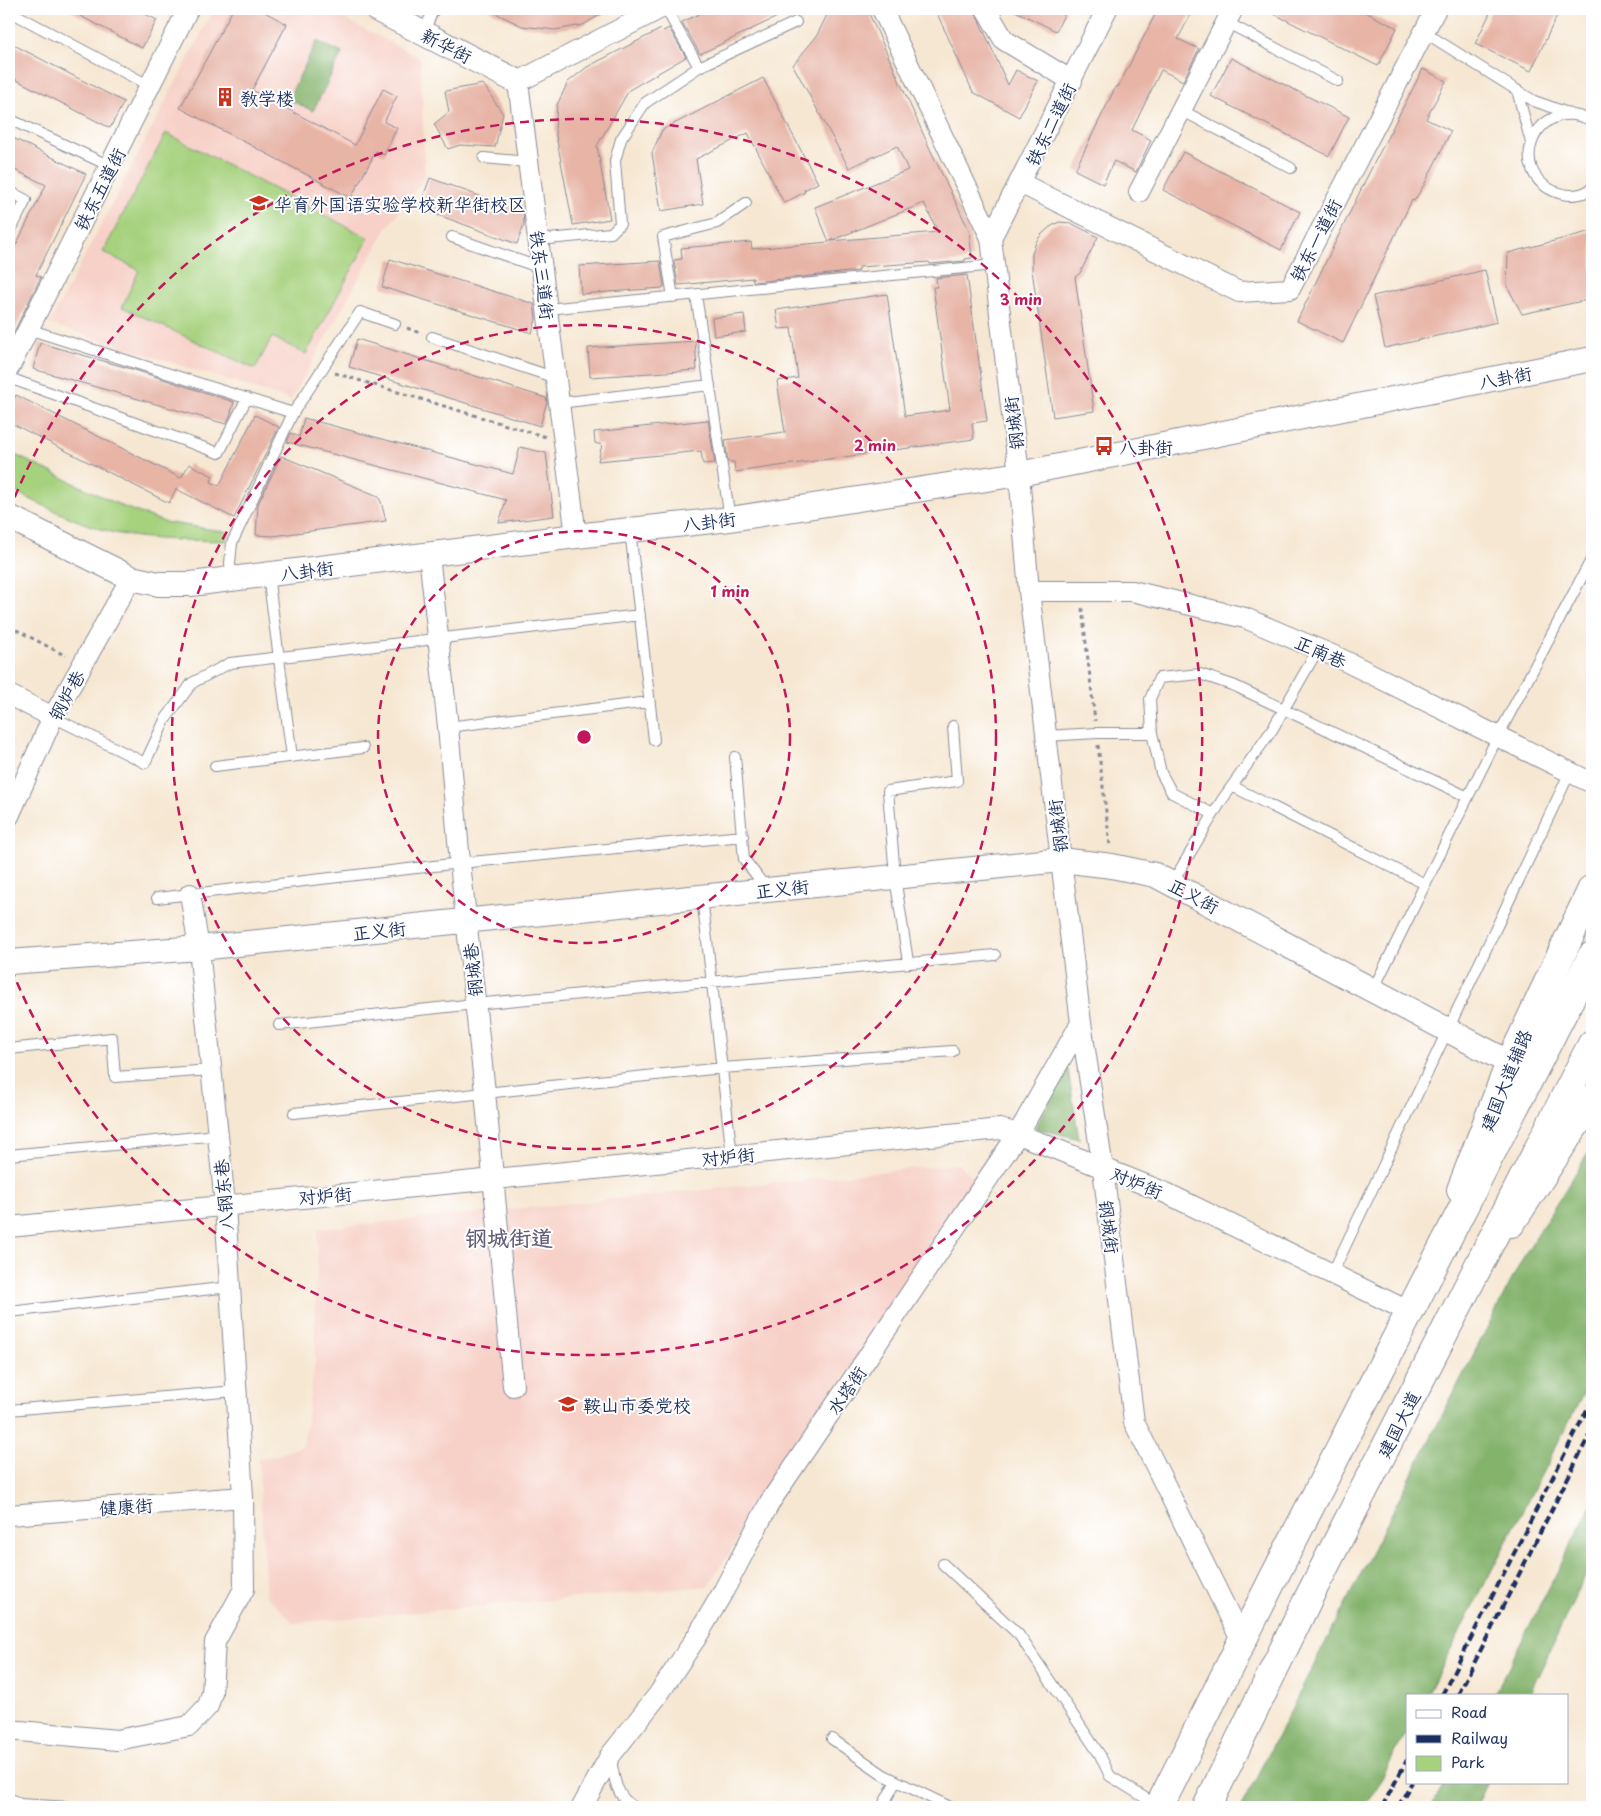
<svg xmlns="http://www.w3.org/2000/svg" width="1601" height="1816" font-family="'Playpen Sans','LXGW WenKai TC',sans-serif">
	<rect width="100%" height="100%" fill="#fff"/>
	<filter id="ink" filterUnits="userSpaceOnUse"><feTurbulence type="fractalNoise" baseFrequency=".02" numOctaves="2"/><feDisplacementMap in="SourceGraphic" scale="10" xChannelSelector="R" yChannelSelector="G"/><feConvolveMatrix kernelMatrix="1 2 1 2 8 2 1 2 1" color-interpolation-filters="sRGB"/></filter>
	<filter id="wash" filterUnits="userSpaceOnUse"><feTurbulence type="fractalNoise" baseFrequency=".0096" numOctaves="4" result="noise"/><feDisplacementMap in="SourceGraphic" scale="20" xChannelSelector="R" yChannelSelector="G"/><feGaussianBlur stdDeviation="1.12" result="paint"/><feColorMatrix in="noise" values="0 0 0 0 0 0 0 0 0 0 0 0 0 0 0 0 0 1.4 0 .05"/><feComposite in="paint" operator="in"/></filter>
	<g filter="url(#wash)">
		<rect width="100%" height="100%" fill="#f6e7d2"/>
		<path fill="#f7d1c8" d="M214 9H326L420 58 425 177 387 228 291 400 49 324Z
			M958 1164 974 1178 708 1586 294 1623 266 1596 258 1459 274 1456 303 1446 315 1362V1311L318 1229Z"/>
		<path fill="#a6d17d" stroke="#60806e" d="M166 133 369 238 306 354 272 337 255 369 122 307 139 270 103 252Z
			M9 452 124 507 164 522 228 532 226 541C190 540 151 541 115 533 78 524 43 505 9 489Z"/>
		<path fill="#84b36c" stroke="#507165" d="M317 41 342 53 313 111 288 99Z
			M1068 1069 1079 1139 1035 1128Z
			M1592 1147V1377L1427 1695H1407V1731L1366 1807H1241L1525 1254Z
			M1592 1504V1561L1529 1695H1494Z
			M1446 1782H1488L1476 1807H1431Z"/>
		<g id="blocks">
			<path fill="#e7b4a6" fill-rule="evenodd" d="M67 9H135L157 20 142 48Z
				M233 9H259L287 24 252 90 355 145 383 89 397 96 384 122 397 128 384 155 376 151 351 198 180 108Z
				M487 9H610L583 25 555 30 522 26Z
				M710 9H794L700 54 682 22Z
				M830 9H867L930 149 969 230 972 258 965 259V261L930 264 929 262 859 267V271L753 282V278L678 285 674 260 682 259 681 248 751 242 752 249 829 242 815 207 908 170 897 146 849 168 793 65 816 37ZM924 203 938 232 830 241Z
				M935 9H974L1008 85 1016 70 1038 81 1019 117 973 92Z
				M1011 9H1067L1056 31Z
				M1158 9H1193L1178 39 1199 49 1183 81 1161 70 1132 130 1151 140 1136 172 1114 161 1103 184 1075 170 1116 86 1118 87Z
				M1264 9H1359L1397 28 1378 66Z
				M1492 9H1560L1531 71 1475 44Z
				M669 28 686 57 629 90 597 146 610 219 573 225 555 130 557 105 568 82 587 67 661 29 663 31Z
				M14 45 124 102 110 128 9 76V56Z
				M1231 58 1349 117 1329 156 1211 96Z
				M1423 69 1446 81 1426 119 1451 131 1424 185 1414 201 1412 200 1343 343 1297 321 1370 171Z
				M763 78 818 183 804 190 805 192 784 203 748 133 696 159 703 204 661 211 652 153 662 130Z
				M483 84 503 114 495 147 460 145 448 149 434 124 449 112 445 91Z
				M9 136 86 174 36 275 41 277 9 342V259L46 185 9 167Z
				M1183 152 1300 212 1281 250 1163 190Z
				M430 178 523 212 524 224 517 244 419 208Z
				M1059 222 1071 223 1098 237 1080 273 1075 277 1094 411 1053 417 1032 270V254L1036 242 1041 235 1050 227Z
				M1592 231V299L1522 314 1507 286 1508 253Z
				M390 259 534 304 536 319 532 333 382 287Z
				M660 261 664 286 662 288 581 294 579 266Z
				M1485 270 1497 322 1385 348 1373 296Z
				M967 275 987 421 972 423 974 439 735 472 734 462H728L725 440 785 432 777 381 798 378 791 328 779 329 776 310 887 294 905 416 950 410 933 287H937L936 278Z
				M744 314 746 332 714 336 712 318Z
				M357 339 546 398 547 402 540 426 349 367Z
				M695 341 697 370 590 377 588 348Z
				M40 343 135 370 234 402 230 416 226 424 33 369Z
				M16 395 181 478 189 464 213 476 211 482 219 486 255 415 279 427 234 518 176 489 169 503 9 422V410Z
				M304 418 513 474 520 447 546 453 554 516 499 523 506 500 287 442 291 433 299 437Z
				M708 420 715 463 703 464 701 451 598 461 602 445 595 443 594 432Z
				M281 456 378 496 381 502 386 521 273 536 256 535 258 504Z"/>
		</g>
	</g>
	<g filter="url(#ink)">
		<use href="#blocks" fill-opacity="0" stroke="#888b98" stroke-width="1"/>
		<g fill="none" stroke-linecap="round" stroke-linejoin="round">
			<g stroke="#888b98" stroke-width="12">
				<path id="service" d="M666 9 699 67
					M9 11 150 86
					M1226 22 1338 81
					M1424 32 1534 101 1568 113
					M423 33 434 9
					M1517 90 1531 143
					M1181 110 1291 168
					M9 119 110 166
					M1592 121C1536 92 1502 174 1559 193 1570 197 1584 195 1592 188
					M484 158 528 162
					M9 191 26 200 9 234
					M452 237 541 268
					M538 240 611 233 620 224 615 161 621 139 645 103 699 67 796 22
					M696 295 730 519
					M673 297 663 237 717 223 746 203
					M547 309 994 265
					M28 329 293 413
					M432 337 556 378
					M9 378 219 453 247 398
					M559 403 710 385
					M630 530 654 740
					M268 575 292 757
					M231 579 230 563 232 543 293 413 360 312 395 324
					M53 717 145 763 165 720 192 683 230 663 640 615
					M448 727 649 702
					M1046 736 1097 733H1152
					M735 757 744 859 766 888
					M215 766 363 748
					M1232 786 1425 884
					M1213 814 1172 793 1161 773 1152 733 1150 699 1159 678 1200 674 1235 686 1468 797
					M1172 883 1222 800 1272 730 1318 649
					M702 897 732 1156
					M157 898 460 863 743 836
					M908 962 895 877 888 791 957 781 953 726
					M1373 990 1498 736 1592 558
					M279 1025 475 1004 995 955
					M9 1049 112 1038 115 1077 211 1070
					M294 1113 722 1068 953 1051
					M9 1155 218 1135
					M1332 1274 1570 772
					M9 1312 230 1287
					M9 1410 236 1391
					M943 1564 1019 1635 1100 1755 1110 1776 1158 1806
					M832 1739 884 1775 950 1807
					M611 1759C614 1778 616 1797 634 1807
					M9 1798 20 1804 70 1807
					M882 1807 896 1781"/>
			</g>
			<g stroke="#888b98" stroke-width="22">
				<path id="minor" d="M882 9 991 238 1019 474 1029 591 1061 860 1081 1023 1103 1169 1134 1422 1242 1641
					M986 9 1004 40 1072 81
					M1020 183 1239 292 1290 289 1436 9
					M1139 192 1233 9
					M991 238 1107 9
					M9 368 188 9
					M576 536 518 82 659 9
					M429 555 448 727 460 863 485 1092 513 1386
					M1029 591H1132L1245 618 1339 658 1592 783
					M9 695 53 717
					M9 816 53 717 131 578
					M9 1227 1000 1129 1018 1134 1166 1193 1410 1312
					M9 1515 243 1497
					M9 1730 117 1740 189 1726 208 1706 212 1693 215 1642 244 1589 243 1497 225 1205 199 948 190 894
					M582 1807 610 1756 658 1695 696 1638 723 1592 770 1502 1018 1134 1081 1023"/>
			</g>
			<g stroke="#888b98" stroke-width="26">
				<path id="tertiary" d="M376 9 518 82
					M9 517 131 578 159 584H191L576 536 730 519 1019 474 1592 359
					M9 962 199 948 1061 860 1112 866 1155 875 1510 1063"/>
			</g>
			<g stroke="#888b98" stroke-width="30">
				<path id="secondary" d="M1461 1190 1510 1063 1592 889
					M1511 1223 1592 1099"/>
			</g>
			<g stroke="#888b98" stroke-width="30">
				<path id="trunk" d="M1159 1807 1274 1577 1592 956
					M1207 1807 1310 1595 1592 1044"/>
			</g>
			<path stroke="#888b98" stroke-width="3" stroke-dasharray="4 4" stroke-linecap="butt" d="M407 328 422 334
				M335 373 546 437
				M1082 608 1095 721
				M9 626 66 656
				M1098 745 1110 845"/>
			<use href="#service" stroke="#fff" stroke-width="10"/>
			<use href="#minor" stroke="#fff" stroke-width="20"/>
			<use href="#tertiary" stroke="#fff" stroke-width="24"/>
			<use href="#secondary" stroke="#fff" stroke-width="28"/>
			<use href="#trunk" stroke="#fff" stroke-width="28"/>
			<path stroke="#1b2f5e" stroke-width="4" stroke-dasharray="8 4" stroke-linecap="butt" d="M1442 1695 1592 1400
				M1458 1695 1592 1430
				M1382 1807 1407 1760
				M1398 1807 1412 1782"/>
		</g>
	</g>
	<g fill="none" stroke="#c2185b" stroke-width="2.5" stroke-dasharray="9 6">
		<circle cx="584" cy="737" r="206"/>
		<circle cx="584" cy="737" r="412"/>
		<path d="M9 511A618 618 0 1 1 9 963"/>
	</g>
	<defs>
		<g id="building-bare" transform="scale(1.5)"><path d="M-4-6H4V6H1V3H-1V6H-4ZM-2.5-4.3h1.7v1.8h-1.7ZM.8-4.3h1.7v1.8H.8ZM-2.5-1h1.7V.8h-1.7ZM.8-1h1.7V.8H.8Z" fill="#c8321e" stroke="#fff" stroke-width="2.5" paint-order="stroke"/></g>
		<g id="school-bare" transform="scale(1.5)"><path d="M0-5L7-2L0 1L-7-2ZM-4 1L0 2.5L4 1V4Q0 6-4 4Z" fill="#c8321e" stroke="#fff" stroke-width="2.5" paint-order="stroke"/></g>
		<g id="bus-bare" transform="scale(1.5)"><path d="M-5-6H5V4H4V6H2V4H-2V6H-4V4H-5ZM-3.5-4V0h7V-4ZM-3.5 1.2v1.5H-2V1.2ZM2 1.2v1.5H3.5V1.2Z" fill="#c8321e" stroke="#fff" stroke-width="2.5" paint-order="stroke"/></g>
	</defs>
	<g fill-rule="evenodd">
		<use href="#building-bare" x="225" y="97"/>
		<use href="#school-bare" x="259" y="203"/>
		<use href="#bus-bare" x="1104" y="446"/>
		<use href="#school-bare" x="568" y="1404"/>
	</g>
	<g text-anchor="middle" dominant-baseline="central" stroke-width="4" stroke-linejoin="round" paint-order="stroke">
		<g font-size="18" fill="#1b2f5e" stroke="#fff">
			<text transform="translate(447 45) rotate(27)">新华街</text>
			<text transform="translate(1050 124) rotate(-64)">铁东二道街</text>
			<text transform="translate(99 189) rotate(-63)">铁东五道街</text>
			<text transform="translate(1315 240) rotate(-63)">铁东一道街</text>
			<text transform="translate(543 275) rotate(83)">铁东三道街</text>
			<text transform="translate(1505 377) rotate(-11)">八卦街</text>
			<text transform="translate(1013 423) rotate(-97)">钢城街</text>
			<text transform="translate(709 521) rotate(-7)">八卦街</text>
			<text transform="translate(307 570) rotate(-7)">八卦街</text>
			<text transform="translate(1321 651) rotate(24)">正南巷</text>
			<text transform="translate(66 695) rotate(-61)">钢炉巷</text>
			<text transform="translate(1057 826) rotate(-97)">钢城街</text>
			<text transform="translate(782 888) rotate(-6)">正义街</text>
			<text transform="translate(1194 895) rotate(28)">正义街</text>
			<text transform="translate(379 930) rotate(-6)">正义街</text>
			<text transform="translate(472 970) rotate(-96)">钢城巷</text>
			<text transform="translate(1505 1080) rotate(-68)">建国大道辅路</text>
			<text transform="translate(728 1156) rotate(-6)">对炉街</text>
			<text transform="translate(1137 1182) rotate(22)">对炉街</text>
			<text transform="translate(223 1195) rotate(-95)">八钢东巷</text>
			<text transform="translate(325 1195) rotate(-5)">对炉街</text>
			<text transform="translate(1110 1227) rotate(83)">钢城街</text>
			<text transform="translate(846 1390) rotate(-56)">水塔街</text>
			<text transform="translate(1398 1424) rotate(-63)">建国大道</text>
			<text transform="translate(126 1506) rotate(-4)">健康街</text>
		</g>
		<g font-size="18" fill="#1b2f5e" stroke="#fff" text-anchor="start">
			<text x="240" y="97">教学楼</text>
			<text x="274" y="203">华育外国语实验学校新华街校区</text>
			<text x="1119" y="446">八卦街</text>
			<text x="583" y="1404">鞍山市委党校</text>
		</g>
		<g font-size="22" font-weight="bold" fill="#625e77" stroke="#fff">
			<text x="509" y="1236">钢城街道</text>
		</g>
	</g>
	<circle cx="584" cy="737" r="8" fill="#c2185b" stroke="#fff" stroke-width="2.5"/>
	<g font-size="15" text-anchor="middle" font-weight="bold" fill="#c2185b" stroke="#fff" stroke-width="4" stroke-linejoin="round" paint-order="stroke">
		<text x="1021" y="305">3 min</text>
		<text x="875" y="451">2 min</text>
		<text x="730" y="597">1 min</text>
	</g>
	<rect width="1601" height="1816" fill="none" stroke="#fff" stroke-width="30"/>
	<rect x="1406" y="1694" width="162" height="90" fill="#ffffff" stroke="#a4acbf"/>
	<rect x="1416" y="1710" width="25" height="8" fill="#ffffff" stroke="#a4acbf"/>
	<text x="1451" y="1718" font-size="15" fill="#1b2f5e">Road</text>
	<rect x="1416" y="1735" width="25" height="8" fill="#1b2f5e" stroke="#a4acbf"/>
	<text x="1451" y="1744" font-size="15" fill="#1b2f5e">Railway</text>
	<rect x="1416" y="1756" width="25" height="15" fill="#a6d17d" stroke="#a4acbf"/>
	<text x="1451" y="1768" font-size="15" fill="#1b2f5e">Park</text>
</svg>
